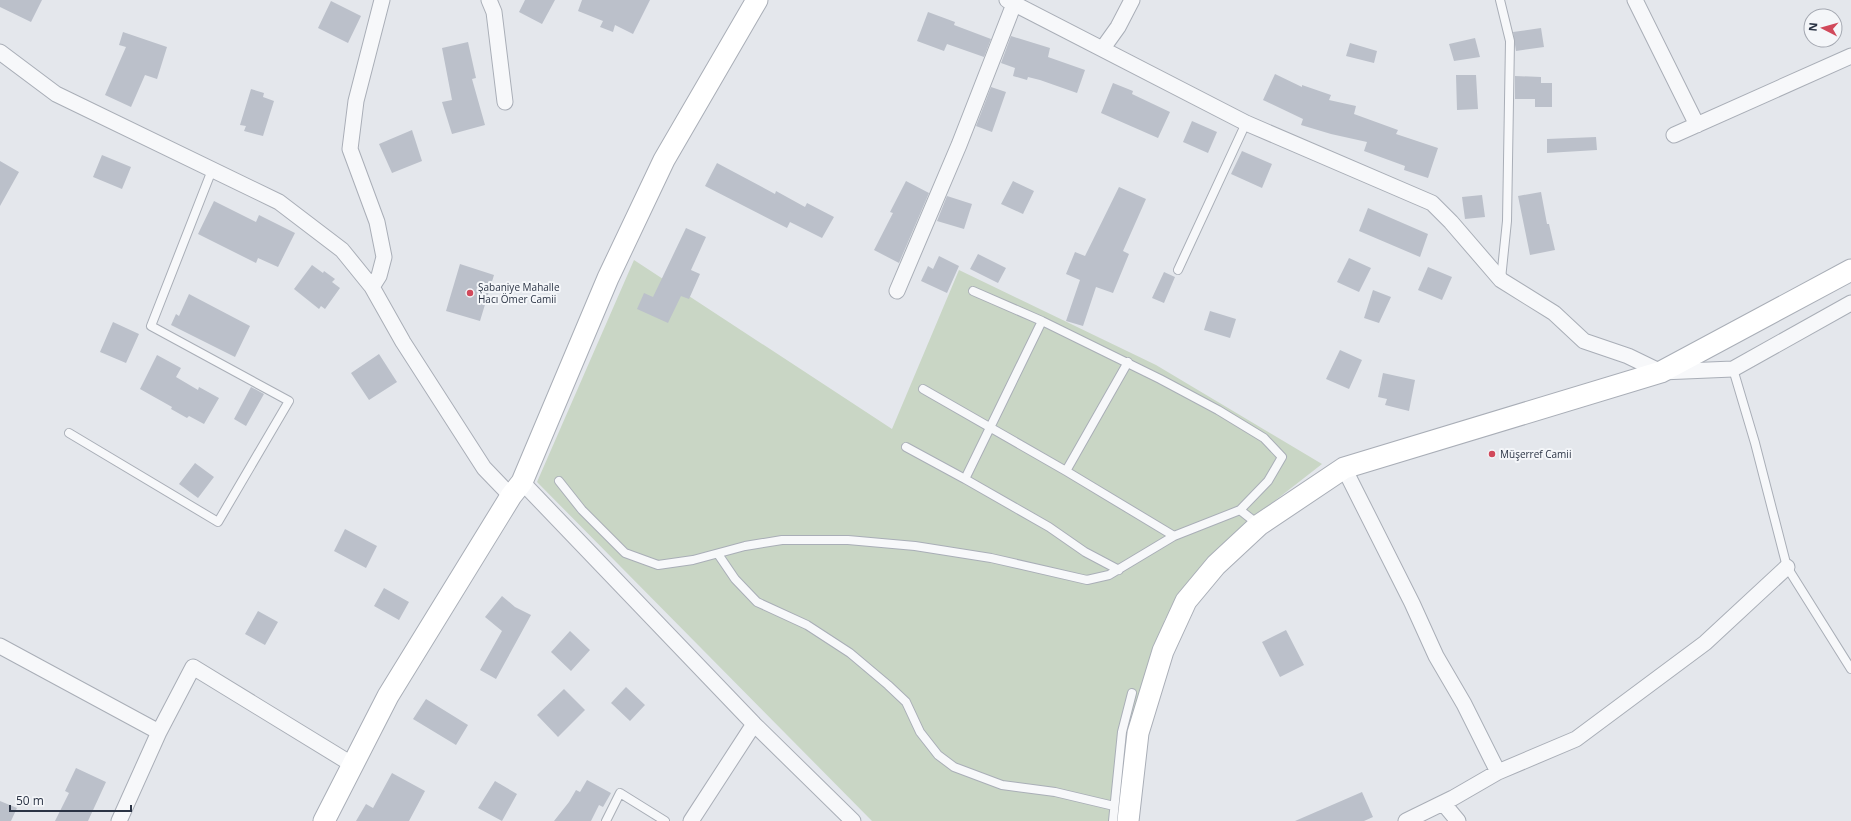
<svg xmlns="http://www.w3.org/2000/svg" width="1851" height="821" font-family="'Open Sans',sans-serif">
	<rect width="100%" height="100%" fill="#e4e7ec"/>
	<path fill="#c9d6c5" d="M634 260 892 429 959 270 1156 365 1322 464 1240 528 1203 568 1165 619 1137 716 1123 821H872L537 482Z"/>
	<path fill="#bbc0ca" d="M0 0H42L31 22 0 7Z
		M525 0H555L542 24 519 12Z
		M582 0H650L633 34 615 25 613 32 600 27 603 21 578 11Z
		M331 1 361 16 348 43 318 28Z
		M928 12 955 22 954 25 991 39 984 57 947 44 944 51 917 41Z
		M1541 28 1544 47 1516 51 1513 32Z
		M123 32 167 47 157 79 145 75 131 107 105 95 126 47 119 45Z
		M1011 36 1050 48 1048 57 1085 70 1077 93 1040 80 1028 77 1027 80 1013 76 1015 68 1001 63Z
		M1475 38 1480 57 1454 61 1449 44Z
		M468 42 476 78 472 79 485 125 452 134 442 102 452 100 442 48Z
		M1350 43 1377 51 1374 63 1346 56Z
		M1275 74 1302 87V85L1331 95 1329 100 1356 106 1354 114 1398 130 1396 134 1438 148 1428 178 1404 170 1405 166 1364 151 1367 142 1331 134 1301 125 1303 119 1263 100Z
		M1456 75H1476L1478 109 1457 110Z
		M1515 76 1541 77V83H1552V107H1535V99H1515Z
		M1113 83 1133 91 1132 94 1170 112 1158 138 1101 113Z
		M991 87 1006 92 992 132 976 126Z
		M251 89 264 93 263 97 274 101 263 136 244 131 246 126 240 125Z
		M1192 121 1217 132 1208 153 1183 142Z
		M412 130 422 161 392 173 379 144Z
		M1596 137 1597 150 1547 153V139Z
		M1242 151 1272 164 1262 188 1231 174Z
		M102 155 131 167 122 189 93 177Z
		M0 161 19 172 0 206Z
		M717 163 775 194 776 191 805 207 807 203 834 217 822 238 790 222 787 228 705 186Z
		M906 181 929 193 899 263 874 250 893 213 890 212Z
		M1013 181 1034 191 1023 214 1001 204Z
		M1119 187 1146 199 1123 251 1129 254 1113 293 1096 287 1083 326 1066 321 1080 280 1066 274 1075 252 1085 256Z
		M1541 192 1547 224H1549L1555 250 1530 255 1518 196Z
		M1482 195 1485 217 1465 219 1462 197Z
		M947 196 972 204 964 229 937 221Z
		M214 201 256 222 259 215 295 233 278 267 258 258 256 263 198 234Z
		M1368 208 1428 234 1420 257 1359 231Z
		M686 228 706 237 691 270 700 274 689 299 681 296 668 323 637 309 644 293 653 297Z
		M978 254 1006 268 998 283 970 269Z
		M939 256 959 266 947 293 921 281 928 266 933 269Z
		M1349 258 1371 268 1359 292 1337 282Z
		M460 264 494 275 480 321 446 311Z
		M312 265 323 273 324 271 335 279 332 282 340 288 325 309 321 306 319 309 294 289Z
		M1428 267 1452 277 1442 300 1418 290Z
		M1164 272 1175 277 1164 303 1152 298Z
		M1373 290 1391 297 1379 323 1364 318Z
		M189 294 250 326 235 357 171 325 176 314 179 316Z
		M1210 311 1236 319 1230 338 1204 330Z
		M113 322 139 334 126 363 100 352Z
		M1340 350 1362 360 1349 389 1326 379Z
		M379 354 397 382 369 400 351 373Z
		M157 355 181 368 176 377 198 390 199 387 219 398 204 424 189 416 187 418 171 409 172 407 140 389Z
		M1383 373 1415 380 1409 411 1385 405 1387 399 1378 397Z
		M251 387 264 394 246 426 234 419Z
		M195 463 214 477 198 498 179 484Z
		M345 529 377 546 366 568 334 551Z
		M384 588 409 602 399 620 374 606Z
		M502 596 515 607 531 615 496 679 480 670 502 631 485 617Z
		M258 611 278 622 265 645 245 634Z
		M1286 630 1304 665 1280 677 1262 642Z
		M570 631 590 650 571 671 551 652Z
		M626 687 645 705 630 721 611 703Z
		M564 689 585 710 558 737 537 715Z
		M426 699 468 725 456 745 413 719Z
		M76 768 106 782 88 821H55L69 793 65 791Z
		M392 773 425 791 409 821H356L366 804 373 808Z
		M587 780 611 793 603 807 599 805 591 821H554L569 802 576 790 580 792Z
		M495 781 517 794 502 821 478 808Z
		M1362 792 1373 817 1364 821H1295Z
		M0 801 17 808 11 821H0Z"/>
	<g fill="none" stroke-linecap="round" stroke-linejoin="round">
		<g stroke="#a9aeb7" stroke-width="10">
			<path id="lane" d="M1500 0 1510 41 1507 221 1501 279
				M1178 270 1246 123
				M973 291 1042 321 1160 379 1218 410 1264 438 1282 457 1268 481 1240 510
				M1733 369 1755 443 1787 567 1851 669
				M923 389 1066 471 1174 536
				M69 433 218 522 289 401 151 326 212 170
				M906 447 965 479 1049 527 1085 552 1119 570
				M1066 471 1128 362
				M965 479 1042 321
				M559 481 582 510 625 553 658 565 693 560 745 546 782 540H848L915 546 991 558 1087 580 1109 575 1174 536 1240 510 1259 525
				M718 554 735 579 757 602 807 625 850 653 888 685 906 702 920 732 938 755 954 767 1002 785 1055 792 1114 806
				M606 821 620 793 665 821
				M1113 821 1122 732 1132 693"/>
		</g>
		<g stroke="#a9aeb7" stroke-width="17">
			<path id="street" d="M489 0 494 12 505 102
				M1007 0 1246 123 1432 203 1451 222 1501 280 1554 313 1584 341 1628 356 1661 372 1733 369 1851 303
				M1635 0 1697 125
				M1103 48 1118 27 1132 0
				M0 52 56 94 279 202 342 250 372 287 403 342 484 468 511 496
				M1674 135 1851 56
				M372 287 379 276 384 257 377 222 350 149 356 101 382 0
				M897 291 959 145 1014 4
				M1344 468 1412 603 1436 656 1464 704 1498 772
				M522 482 754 724 853 821
				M0 646 159 732
				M1443 803 1458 821
				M119 821 159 732 193 667 353 765
				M691 821 754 724
				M1406 821 1453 798 1498 772 1576 739 1705 643 1787 567"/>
		</g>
		<g stroke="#a9aeb7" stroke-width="23">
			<path id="secondary" d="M324 821 388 696 511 496 522 482 608 278 664 160 757 0
				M1128 821 1138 733 1163 651 1186 601 1216 565 1259 525 1344 468 1661 372 1851 270"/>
		</g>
		<use href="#lane" stroke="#f7f8fa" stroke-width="8"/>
		<use href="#street" stroke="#f7f8fa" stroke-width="15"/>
		<use href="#secondary" stroke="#fff" stroke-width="21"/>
	</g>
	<g fill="#d1495b" stroke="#f4f6f9" stroke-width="1.5">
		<circle cx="470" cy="293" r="4"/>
		<circle cx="1492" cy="454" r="4"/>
	</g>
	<g text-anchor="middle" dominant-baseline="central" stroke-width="4" stroke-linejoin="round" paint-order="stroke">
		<g font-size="10" fill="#2b3445" stroke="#f4f6f9" text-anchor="start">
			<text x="478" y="287">Şabaniye Mahalle<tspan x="478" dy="12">Hacı Ömer Camii</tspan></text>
			<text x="1500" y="454">Müşerref Camii</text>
		</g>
	</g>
	<g transform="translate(1823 28) rotate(276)"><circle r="19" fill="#f4f6f9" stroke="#a4a8b1"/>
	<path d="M0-3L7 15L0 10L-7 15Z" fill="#d1495b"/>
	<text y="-6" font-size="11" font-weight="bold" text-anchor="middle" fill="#2b3445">N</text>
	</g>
	<path d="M10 805v6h121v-6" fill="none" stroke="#2b3445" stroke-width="2"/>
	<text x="16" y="805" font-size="12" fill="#2b3445" stroke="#f4f6f9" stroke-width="3" paint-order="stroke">50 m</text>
</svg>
